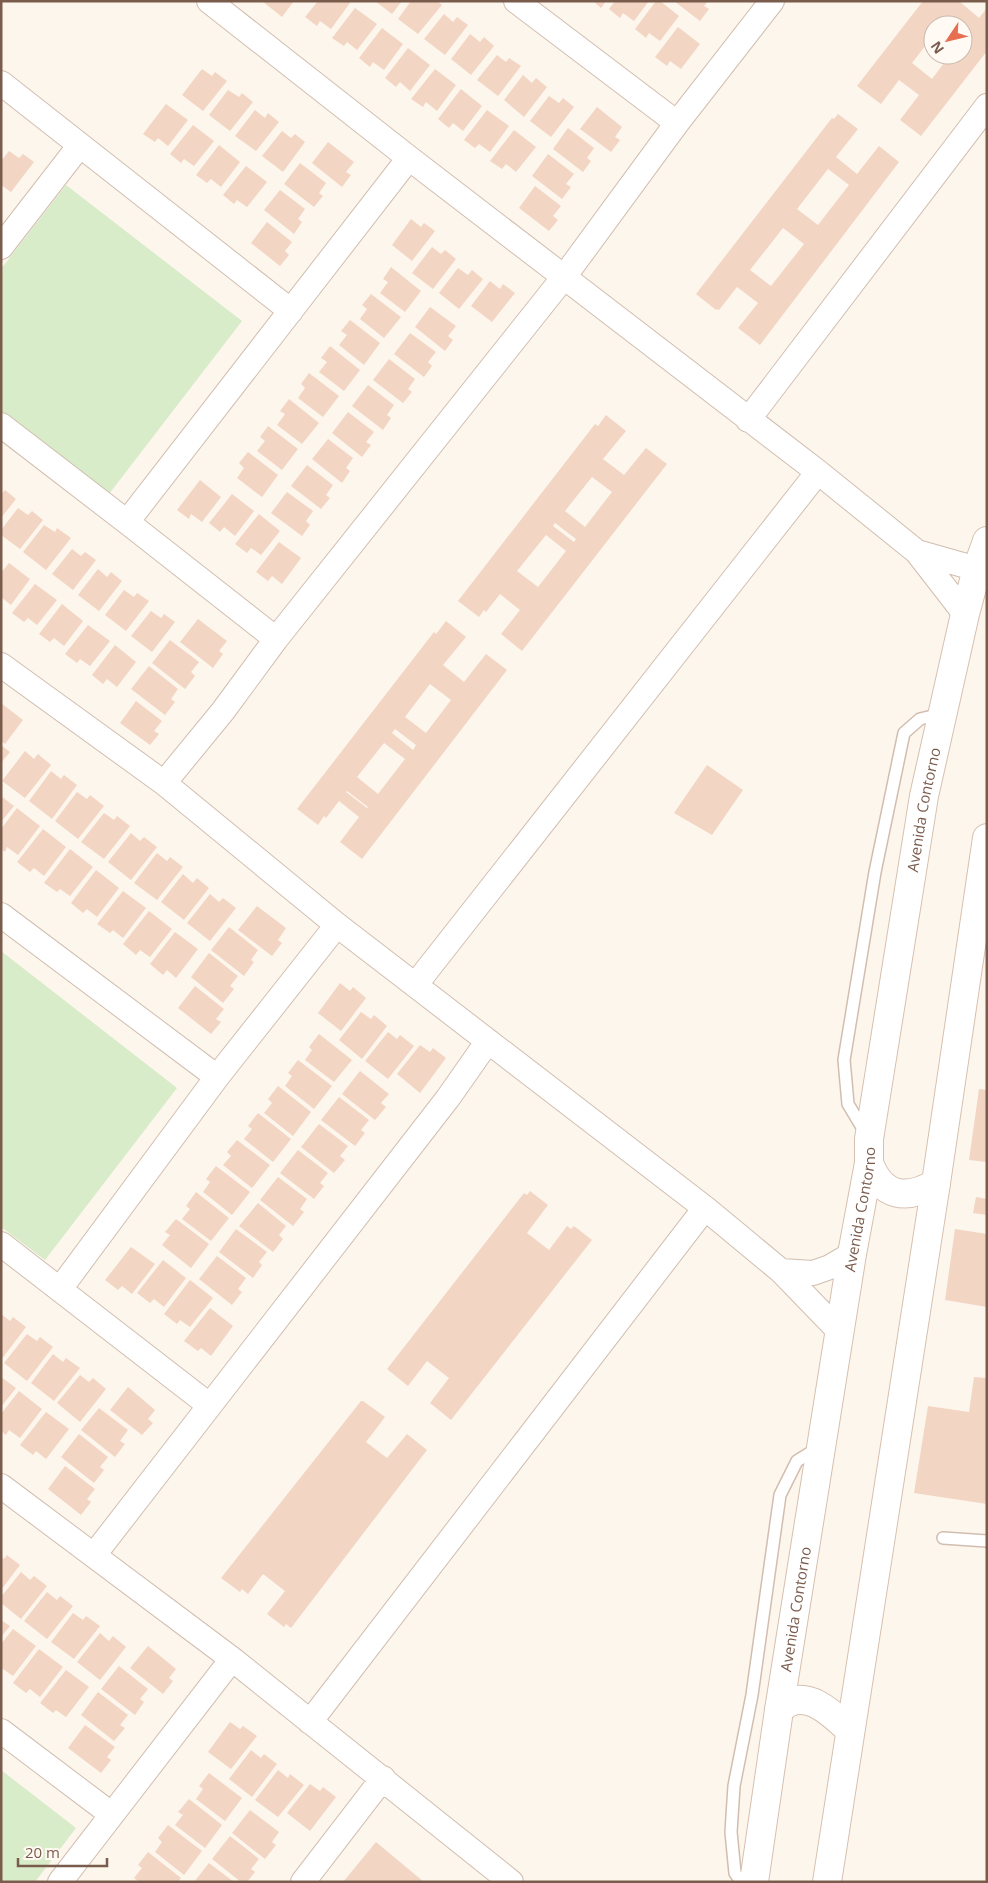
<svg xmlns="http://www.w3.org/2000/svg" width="988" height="1883" font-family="'Open Sans',sans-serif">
	<rect width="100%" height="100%" fill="#fdf6ec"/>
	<path fill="#d8ecc9" d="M66 185 242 321 109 494 1 411V269Z
		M1 951 177 1088 45 1260 1 1227Z
		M1 1770 76 1828 35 1882H1Z"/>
	<path fill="#f3d5c3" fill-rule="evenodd" d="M262 1H294L282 17Z
		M318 1H348L350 3 331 29 320 21 317 26 305 17Z
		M375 1H402L392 14Z
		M411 1H437L442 5 418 34 398 19Z
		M593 1H606L601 8Z
		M615 1H649L634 21 623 13 620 18 609 9Z
		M656 1H660L679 16 660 41 649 33 646 38 635 29Z
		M674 1H708L704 6 709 9 700 21Z
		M923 1H959L979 18 987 8V51L921 136 900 120 919 95 899 80 881 104 857 86ZM944 21 949 25H963V36L965 37 963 39V55H950L932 79 912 63 933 36V25H941Z
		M355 8 377 24 357 50 347 42 344 46 332 38Z
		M444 14 453 22 457 17 468 25 445 55 424 39Z
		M678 27 700 44 681 69 670 61 667 66 655 57Z
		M382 28 403 44 384 70 373 62 370 67 359 58Z
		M470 34 480 42 484 37 494 46 471 75 451 59Z
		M408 48 430 65 410 91 400 82 396 87 385 78Z
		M497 55 506 62 509 58 521 66 498 96 477 80Z
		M202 69 212 76 215 72 227 81 203 111 182 95Z
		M435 69 456 85 437 111 426 102 423 107 411 99Z
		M523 75 532 83 536 78 547 87 524 117 504 100Z
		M461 89 482 106 463 131 453 123 449 128 438 119Z
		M228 90 239 97 242 93 253 102 230 131 209 115Z
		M549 96 559 103 563 98 574 107 551 137 530 121Z
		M166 104 188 120 168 146 158 138 155 142 143 134Z
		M597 107 622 127 615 137 620 140 611 152 580 129Z
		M255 110 265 118 268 113 279 122 256 151 235 136Z
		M487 110 509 126 490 152 479 144 475 148 464 140Z
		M838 114 858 129 836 157 857 174 879 146 899 162 760 345 738 328 758 303 737 287 719 310 717 309 716 310 696 294 832 118 834 119ZM828 169 849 185 818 225 797 209ZM783 228 804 244 771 286 750 270Z
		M193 125 214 141 194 166 184 159 181 163 170 154Z
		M568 128 594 148 587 158 591 161 583 172 553 149Z
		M514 130 536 147 516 172 506 164 502 169 490 161Z
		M282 131 291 138 295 134 305 142 283 172 262 156Z
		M328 142 354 162 346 172 351 175 342 187 312 163Z
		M219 145 240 162 221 187 211 179 207 183 196 175Z
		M9 151 19 158 23 154 34 162 11 192 1 185V161Z
		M548 154 574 174 566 184 571 187 562 199 532 176Z
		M300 163 326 183 319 193 323 196 314 207 284 184Z
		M246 166 267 182 247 207 237 200 234 204 223 195Z
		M535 186 561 206 553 216 558 220 549 231 519 208Z
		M280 190 305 209 298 219 302 222 294 234 264 210Z
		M411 219 421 227 424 223 435 231 412 261 392 245Z
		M267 222 292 242 285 251 289 255 280 266 251 243Z
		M432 247 441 254 445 250 456 259 433 289 412 273Z
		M391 267 421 291 405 312 380 293 388 282 383 279Z
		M458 268 468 275 472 270 483 279 459 309 439 293Z
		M490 281 500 289 503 284 515 293 492 322 471 306Z
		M371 294 401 317 384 338 360 319 367 309 362 305Z
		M430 307 456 326 448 336 453 340 445 351 415 327Z
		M350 320 380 343 364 365 339 345 347 335 341 331Z
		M410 333 436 352 428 362 432 366 424 377 394 354Z
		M330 346 360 370 344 391 319 372 327 362 321 358Z
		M389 359 415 379 408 389 412 392 403 403 373 380Z
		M309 373 339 396 323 417 298 398 305 388 301 384Z
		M368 385 394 405 387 415 391 418 383 430 352 406Z
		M289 399 319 423 302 444 277 425 285 414 280 411Z
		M348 412 374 432 366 442 371 445 362 457 332 433Z
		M606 415 626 431 603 459 624 475 646 448 667 464 522 651 501 634 520 610 500 594 486 612 484 610 479 617 458 601 595 424 598 426ZM592 477 612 492 585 527 565 511ZM555 523 576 539 574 542 553 526ZM546 535 566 551 538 587 517 571Z
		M268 426 298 449 282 470 257 451 265 441 260 437Z
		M328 439 353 458 346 468 350 471 342 483 312 459Z
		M248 452 278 475 262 497 237 478 244 468 239 463Z
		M307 465 333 485 326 495 330 498 321 509 291 486Z
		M200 480 221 497 202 522 191 514 189 519 177 510Z
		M5 490 16 499 1 518V494Z
		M287 492 313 511 306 521 310 525 302 536 271 513Z
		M232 494 254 511 235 536 224 527 220 532 209 523Z
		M18 508 28 515 32 511 43 520 20 549 1 535V530Z
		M259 514 280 531 261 555 251 548 247 553 235 544Z
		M44 525 55 532 57 528 71 538 46 570 23 552Z
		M279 542 301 558 282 584 272 576 268 581 256 572Z
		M72 549 81 556 85 552 96 560 73 590 52 574Z
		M9 563 30 579 11 605 1 597V573Z
		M98 569 107 577 111 572 122 581 99 611 78 595Z
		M35 584 57 600 37 625 28 618 24 622 12 613Z
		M124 590 134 597 137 593 149 601 126 631 105 615Z
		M62 604 83 621 64 646 54 638 50 642 39 634Z
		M151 611 161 618 164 614 175 622 152 652 131 636Z
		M198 619 227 641 219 651 223 654 213 668 180 642Z
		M446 621 466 637 443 665 464 682 486 654 507 670 362 859 340 842 359 817 339 801 326 818 324 816 318 825 297 809 434 632 436 634ZM430 684 451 700 426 733 405 717ZM395 729 416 745 413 750 392 733ZM384 743 405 759 378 794 357 777ZM347 791 368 807 367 808 346 792Z
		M88 625 110 641 90 666 80 659 77 663 65 654Z
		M170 640 199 662 191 672 195 676 185 689 152 663Z
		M115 645 136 662 117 687 107 679 103 684 92 675Z
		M149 666 178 689 171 699 175 702 165 715 131 689Z
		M136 701 162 721 154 731 159 734 150 745 120 723Z
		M1 703 23 720 5 744 1 741Z
		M1 745 10 752 1 763Z
		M25 751 34 759 38 754 51 765 25 798 2 781Z
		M707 765 743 790 712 835 674 813Z
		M51 771 61 779 64 775 77 785 52 819 29 801Z
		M77 792 87 799 90 795 104 806 78 839 55 821Z
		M1 796 14 806 1 822Z
		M17 808 40 826 18 855 7 847 5 852 1 849V829Z
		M104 813 114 820 117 816 130 826 104 859 81 842Z
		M43 829 66 847 44 876 34 868 30 872 17 862Z
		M131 833 140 841 144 837 157 847 131 880 108 862Z
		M70 849 93 867 70 896 60 889 57 892 44 883Z
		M157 853 167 861 170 857 183 867 157 900 134 883Z
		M96 870 119 888 97 917 87 909 83 913 71 903Z
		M183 874 193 883 197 878 209 888 184 920 161 902Z
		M123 891 146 908 123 938 113 930 110 933 97 924Z
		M210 894 219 902 223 898 236 908 210 941 187 923Z
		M257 906 286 928 278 940 282 943 272 956 238 930Z
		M149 911 172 929 150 957 140 950 136 955 123 944Z
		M229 927 258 950 251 960 254 962 244 976 211 950Z
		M175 932 198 949 176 978 167 970 163 975 150 964Z
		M209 953 238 976 230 986 234 989 223 1003 191 977Z
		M340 983 350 991 353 987 366 998 341 1031 318 1013Z
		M195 986 224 1009 216 1019 221 1022 211 1034 178 1008Z
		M361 1012 371 1019 374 1015 387 1026 362 1059 339 1040Z
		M388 1032 397 1039 400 1035 414 1046 388 1079 365 1061Z
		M319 1034 352 1060 334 1082 305 1060 312 1050 309 1047Z
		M420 1045 430 1052 433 1048 446 1058 420 1093 397 1074Z
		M298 1060 332 1086 314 1109 285 1086 292 1076 288 1073Z
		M360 1071 389 1094 381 1103 386 1107 375 1120 342 1094Z
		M278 1086 311 1112 293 1136 264 1113 272 1103 268 1099Z
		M979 1089 987 1090V1162L969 1160Z
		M339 1097 369 1120 361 1130 365 1133 355 1146 321 1120Z
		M258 1113 291 1139 273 1162 244 1139 252 1129 248 1126Z
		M319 1124 348 1146 340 1156 345 1160 334 1173 301 1147Z
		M237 1140 270 1165 252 1188 223 1165 231 1156 227 1152Z
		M298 1150 328 1173 320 1183 324 1186 314 1199 280 1173Z
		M216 1166 250 1192 232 1215 203 1192 210 1182 206 1179Z
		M278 1177 307 1199 300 1209 304 1212 293 1226 260 1200Z
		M530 1191 548 1205 527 1233 549 1250 567 1226 571 1229 574 1226 592 1240 451 1420 430 1403 449 1378 427 1361 408 1386 387 1369 524 1193 527 1195Z
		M196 1192 229 1218 211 1241 182 1219 190 1209 186 1206Z
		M976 1197 987 1199V1215L973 1213Z
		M258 1203 286 1226 279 1235 283 1239 273 1252 239 1226Z
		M176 1219 209 1244 191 1268 162 1245 170 1235 165 1232Z
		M236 1229 267 1252 259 1262 262 1265 253 1278 219 1252Z
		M955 1229 987 1234V1307L945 1300Z
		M131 1247 155 1264 132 1294 122 1286 118 1290 105 1280Z
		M217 1256 246 1278 238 1289 242 1292 232 1305 199 1279Z
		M163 1260 186 1278 164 1307 154 1299 150 1303 137 1293Z
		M190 1280 213 1298 190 1327 180 1320 177 1324 164 1314Z
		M210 1308 233 1326 211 1356 201 1348 198 1351 184 1341Z
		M1 1314 10 1321 13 1317 26 1327 1 1360Z
		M27 1334 37 1341 40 1337 53 1347 27 1381 4 1363Z
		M53 1354 63 1362 66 1358 80 1368 54 1401 31 1383Z
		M80 1375 89 1382 93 1378 106 1389 80 1422 57 1403Z
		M1 1377 16 1388 1 1407Z
		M974 1377 987 1378V1504L914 1493 928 1406 969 1412Z
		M128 1387 155 1410 148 1419 153 1423 142 1435 110 1410Z
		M19 1391 42 1409 20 1438 9 1430 6 1435 1 1431V1414Z
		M361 1401H363L385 1417 366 1442 387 1458 407 1434 427 1450 291 1628 286 1624 284 1627 267 1614 285 1591 263 1574 248 1594 242 1589 240 1592 221 1578Z
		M99 1408 128 1430 120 1441 125 1444 115 1457 81 1430Z
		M46 1412 69 1429 46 1459 36 1451 33 1455 20 1445Z
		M79 1434 108 1457 100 1467 104 1470 94 1483 61 1457Z
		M65 1466 95 1489 87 1499 91 1502 81 1515 48 1489Z
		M7 1555 20 1565 1 1590V1556L4 1559Z
		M21 1572 30 1580 34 1576 47 1586 21 1619 1 1603V1597Z
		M47 1592 57 1600 60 1596 73 1606 47 1639 24 1621Z
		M73 1613 83 1620 86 1616 100 1626 74 1659 51 1642Z
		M1 1620 10 1626 1 1637Z
		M13 1629 36 1646 13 1676 3 1669 1 1671V1644Z
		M100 1633 109 1641 113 1636 126 1647 100 1680 77 1662Z
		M148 1646 176 1669 169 1678 173 1681 163 1694 130 1668Z
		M39 1649 63 1667 40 1697 30 1689 26 1693 13 1683Z
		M119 1666 148 1689 140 1699 144 1702 135 1715 101 1689Z
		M66 1670 89 1687 66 1717 56 1710 53 1713 40 1703Z
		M98 1692 128 1715 120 1725 125 1728 114 1741 81 1715Z
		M230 1722 240 1729 243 1726 257 1736 231 1769 208 1752Z
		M85 1725 115 1747 107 1757 111 1760 101 1773 68 1748Z
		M251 1750 261 1758 264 1754 277 1764 252 1797 229 1779Z
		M278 1770 288 1778 290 1774 304 1785 278 1817 255 1800Z
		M209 1773 242 1798 225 1821 196 1799 203 1789 199 1786Z
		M310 1784 320 1791 323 1787 336 1797 310 1831 287 1813Z
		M189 1799 222 1825 205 1848 175 1825 183 1815 178 1812Z
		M250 1810 279 1832 272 1842 276 1845 265 1859 232 1833Z
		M168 1825 202 1851 184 1875 155 1852 162 1842 158 1838Z
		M230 1836 259 1859 251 1869 255 1872 247 1882H241L212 1859Z
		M376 1842 424 1882H343Z
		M148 1852 181 1878 178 1882H139L134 1878 142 1868 138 1865Z
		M209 1863 234 1882H194Z"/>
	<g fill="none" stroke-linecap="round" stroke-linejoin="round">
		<g stroke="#d1beb0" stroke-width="14">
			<path id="lane" d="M866 1134 848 1104 844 1060 875 872 904 733 920 719 941 714
				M943 1538 987 1541
				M741 1882 735 1873 731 1832 734 1786 752 1695 780 1495 797 1461 818 1448"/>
		</g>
		<g stroke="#d1beb0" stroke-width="26">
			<path id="street" d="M209 1 409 158 818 472 917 552 965 614
				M516 1 677 123
				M1 83 291 311
				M1 247 80 145
				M748 420 987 106
				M1 425 127 522 276 639
				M127 522 409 158
				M917 552 977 569
				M1 665 164 783 337 925 705 1208 781 1271 840 1332
				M164 783 223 711 276 639 564 277 677 123 772 1
				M1 915 217 1077
				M416 984 818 472
				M1 1244 209 1405
				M781 1271 813 1273 830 1267 852 1254
				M60 1289 217 1077 337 925
				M1 1486 232 1659 511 1882
				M94 1555 448 1098 488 1041
				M310 1722 705 1208
				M1 1731 111 1814
				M60 1882 232 1659
				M303 1882 383 1778"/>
		</g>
		<g stroke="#d6c0b0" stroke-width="30">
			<g id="secondary">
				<path d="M869 1163C882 1197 906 1201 936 1183"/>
				<path d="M779 1710C782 1708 785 1704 788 1703 811 1691 835 1717 850 1730"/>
				<path id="s1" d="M754 1882 779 1710 852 1254 869 1163V1139L924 796 965 614 977 569 987 541"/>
				<path d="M827 1882 936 1183 987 838"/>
			</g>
		</g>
		<use href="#lane" stroke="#fff" stroke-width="11"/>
		<use href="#street" stroke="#fff" stroke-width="24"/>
		<use href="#secondary" stroke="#fff" stroke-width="28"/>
	</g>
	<g text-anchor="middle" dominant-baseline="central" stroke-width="4" stroke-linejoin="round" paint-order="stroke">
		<g font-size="15" fill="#7a5c4d" stroke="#fffaf3">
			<text stroke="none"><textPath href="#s1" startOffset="1086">Avenida Contorno</textPath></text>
			<text stroke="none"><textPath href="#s1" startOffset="681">Avenida Contorno</textPath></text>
			<text stroke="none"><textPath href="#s1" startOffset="276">Avenida Contorno</textPath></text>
		</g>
	</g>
	<rect width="988" height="1883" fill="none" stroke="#7a5c4d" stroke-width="5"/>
	<g transform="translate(948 40) rotate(235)"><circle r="24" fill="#fffaf3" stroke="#cabbb1"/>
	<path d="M0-4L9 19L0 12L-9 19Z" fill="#e76f51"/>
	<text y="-8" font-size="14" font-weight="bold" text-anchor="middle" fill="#7a5c4d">N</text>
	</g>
	<path d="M18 1858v8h89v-8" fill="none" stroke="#7a5c4d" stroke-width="2.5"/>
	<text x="25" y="1858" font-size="15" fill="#7a5c4d" stroke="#fffaf3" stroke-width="4" paint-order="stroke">20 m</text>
</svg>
